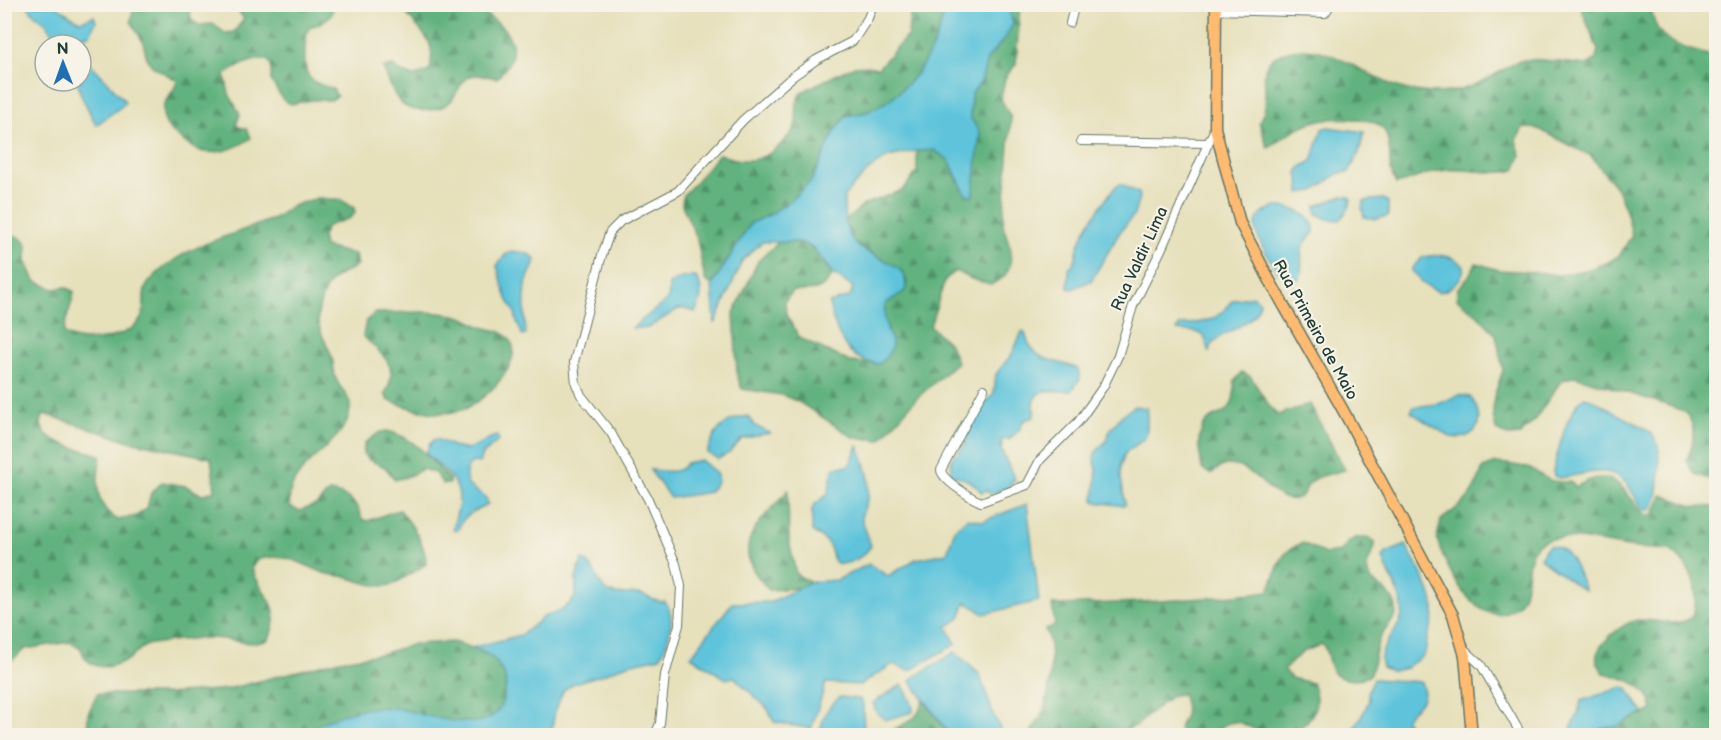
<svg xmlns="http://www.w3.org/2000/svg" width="1721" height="740" font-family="'Balsamiq Sans',sans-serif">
	<defs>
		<pattern id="forest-firs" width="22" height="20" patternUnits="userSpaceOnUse" patternTransform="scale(1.5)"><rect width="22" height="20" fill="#62b27f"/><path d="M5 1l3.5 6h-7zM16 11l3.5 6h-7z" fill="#509269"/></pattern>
	</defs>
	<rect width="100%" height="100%" fill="#f7f3e8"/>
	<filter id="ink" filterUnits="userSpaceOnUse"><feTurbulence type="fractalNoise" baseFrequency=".0167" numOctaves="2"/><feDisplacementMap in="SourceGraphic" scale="12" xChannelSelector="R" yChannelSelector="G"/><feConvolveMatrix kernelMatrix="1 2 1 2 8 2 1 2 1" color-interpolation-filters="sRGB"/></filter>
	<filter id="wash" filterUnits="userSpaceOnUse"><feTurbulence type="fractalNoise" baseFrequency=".008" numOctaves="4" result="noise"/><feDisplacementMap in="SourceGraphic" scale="24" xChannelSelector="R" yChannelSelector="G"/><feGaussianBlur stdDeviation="1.35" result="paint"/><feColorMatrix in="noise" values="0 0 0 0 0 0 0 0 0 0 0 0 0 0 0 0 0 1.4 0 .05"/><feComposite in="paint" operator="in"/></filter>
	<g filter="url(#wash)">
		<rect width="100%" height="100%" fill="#e6e0bb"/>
		<path fill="url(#forest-firs)" stroke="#40785a" stroke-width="1.5" fill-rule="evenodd" d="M134 5H188L192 21 199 25 213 24 225 33 234 32 244 19 234 5H334C332 20 322 22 309 28 304 38 302 71 311 79 317 85 326 86 333 89L337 96 331 100H312L291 104 283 100 271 81V66L268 60C253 57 237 67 225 75L229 94 240 114 236 126 247 129 251 138C237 148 215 157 198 150 191 148 184 141 178 137 170 131 162 121 163 109 164 98 176 92 177 80L153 67 147 59 143 42 131 21Z
			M407 5C427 4 449 2 469 4 475 5 479 11 485 14 513 32 524 51 497 78 489 77 478 73 470 76 461 80 457 94 451 101 440 112 410 115 399 101 393 93 387 78 383 68L393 66C406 76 414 80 430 70 437 37 421 35 405 11Z
			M911 5H945C939 49 911 93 869 111 862 114 853 114 846 116L835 131 812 180 790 201 771 214 751 223 712 285 705 280 697 239 682 205 683 195 694 184 719 154C745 165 766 162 785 140 788 136 792 133 794 129 799 117 793 104 801 93 803 91 849 68 855 66 861 64 871 67 878 68L908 35Z
			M1016 5H1020L1016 64 1005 78 1001 99 1011 118 1003 225 1011 250 1010 266 1004 277 991 285 972 279 955 271 945 280 930 326 950 345 957 362 916 399 880 440 853 437 799 402 782 395 742 389 737 375 734 313 758 261 779 242C819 241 809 249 833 274 821 293 815 291 793 291L785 301 786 315 800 338 850 362 879 364C902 343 888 342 885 319 884 314 885 308 885 304L905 291 907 282 903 272 853 242 844 222 865 204 903 190 917 172V151L934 150 949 160 958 182 977 153 980 133 970 117 971 94 981 82 987 59 1005 38 1013 24 1009 11Z
			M1580 5H1651C1653 45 1685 48 1716 57V481L1695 474 1686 460C1693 447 1698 427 1686 414 1683 411 1677 409 1673 407L1575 376 1561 381 1533 422 1520 435 1508 436 1496 430 1493 415 1494 397 1503 370 1496 335 1479 316 1457 299V289L1467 279 1476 263 1499 270 1535 272 1559 275 1586 270 1607 263 1620 255 1632 235 1626 210 1617 189 1591 156 1537 128H1523L1516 141 1521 156 1515 170C1490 177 1465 166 1440 171 1425 173 1411 181 1396 184 1386 167 1393 151 1386 134 1385 131 1381 126 1377 124 1365 117 1326 117 1313 122 1296 127 1282 138 1268 148L1259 122C1262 116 1265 111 1265 105 1267 90 1259 67 1273 58 1319 28 1365 81 1408 90 1440 96 1463 93 1491 77 1501 72 1513 62 1524 60 1540 57 1569 64 1587 65L1596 59 1598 50Z
			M318 198 341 200 354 208 355 213 350 218 327 226 322 236 324 247 355 254 357 265C350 271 341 273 334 279 324 287 317 308 318 321 319 332 327 344 331 355 334 363 333 373 337 381 342 391 352 399 350 410 346 447 282 466 290 507L299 511 316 505 329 492C346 494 358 503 362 519L367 521C379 518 388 512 400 510 412 525 426 544 426 564 422 567 393 585 391 585 378 588 362 582 350 578 342 575 334 576 327 574 300 564 287 551 256 560L252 568C261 599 285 600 269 639 253 648 229 638 211 638 191 637 171 641 151 644 140 645 135 657 125 661 106 670 87 670 81 648L69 642 25 649 5 666 4 456 6 450 4 449 5 226 9 236H18L27 244 26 261 35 281 54 289 66 287 74 292C72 307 64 320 64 334 82 345 113 340 131 329 154 314 136 296 150 281 183 244 228 238 272 219 279 216 285 210 291 207 299 203 309 201 318 198ZM44 414 129 441 211 458 215 490 202 495 186 486 162 482 151 493 147 508 136 516 118 520C93 505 96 480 101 455 84 450 28 441 44 414Z
			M425 312C437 313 450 313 461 317 468 319 475 324 482 327 488 329 498 330 504 334 535 355 481 406 459 411 433 417 412 409 388 400L385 394C401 364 382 355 363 336L366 321 375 313Z
			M1242 372 1251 377 1267 403 1277 415 1310 404 1345 470C1337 472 1314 477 1310 482 1305 488 1305 497 1295 499 1273 503 1259 470 1235 466 1232 466 1229 464 1226 465 1221 466 1214 472 1210 474L1202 469C1201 456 1196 445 1201 432 1209 405 1237 426 1234 382Z
			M387 431C413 436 432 460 449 479V484H443L435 473 423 469 406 477 395 480 385 467 369 460 363 453 365 443 380 432Z
			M1496 463C1508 464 1524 465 1535 471 1551 482 1551 482 1571 482L1576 487C1615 462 1622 492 1646 515H1653L1662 495 1693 506 1716 507V735H1594L1601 729 1607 728 1653 710C1649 685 1626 678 1604 673 1602 670 1598 665 1597 661 1593 646 1625 621 1638 620 1659 619 1674 629 1693 617 1700 590 1693 567 1670 550 1657 549 1643 549 1629 547 1609 544 1562 533 1543 541 1519 553 1535 590 1516 606 1480 637 1446 569 1438 542 1436 536 1440 527 1441 520 1466 502 1473 497 1483 468Z
			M788 490 789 541 796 574 810 582 799 588 769 590C764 584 758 578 754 571 733 536 770 514 788 490Z
			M1355 538H1368L1375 542C1376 554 1364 561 1368 573 1371 584 1383 587 1390 596 1407 616 1384 626 1379 640 1374 652 1375 664 1369 676 1355 681 1336 683 1330 666 1327 658 1328 650 1322 644L1303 652 1284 669 1291 678 1312 683C1317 694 1318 704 1312 715 1299 735 1281 737 1259 731 1251 729 1244 723 1237 722 1226 721 1219 728 1214 735H1184L1179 729C1180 722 1184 720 1185 714 1187 708 1184 699 1182 694L1173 695 1151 712 1139 724 1117 735H1030C1033 726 1041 719 1044 710 1050 691 1055 646 1045 629L1055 626 1052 605C1124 603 1197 601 1269 591 1279 569 1277 552 1303 543L1325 554 1341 552 1347 543Z
			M453 642C486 652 515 659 503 702 500 710 496 719 487 723 456 735 423 711 394 708 365 704 323 722 298 735L87 736 88 714 97 694H168L228 689 340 660 381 654 414 644Z
			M923 700 950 735 885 736C900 721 918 726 923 700Z"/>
		<path fill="#5ec4db" stroke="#3e8088" stroke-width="1.5" d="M27 5H56L71 16 81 21 94 16 96 21 90 34 87 36 57 38C51 33 50 26 45 22 38 16 31 13 27 5Z
			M945 5H1008L1013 24 1005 38 987 59 981 82 971 94 970 117 980 133 973 196 966 195 949 160 934 150 917 151 888 157 869 170 844 196C844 211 843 227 853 241 867 260 912 259 905 291L885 304C885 309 884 314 885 319 888 342 902 343 879 364 873 363 866 362 861 359 842 351 833 322 829 303L850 297 853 287 833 274 813 248 800 242H762L742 261 715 324 712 285 751 223 771 214 790 201 812 180 835 131 846 116C853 114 862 114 869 111 911 93 939 49 945 5Z
			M81 50 91 64 124 100 125 103 122 106 96 125 81 95 77 81H81Z
			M1328 127 1364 132 1359 153 1349 172 1339 173 1314 191 1300 193 1299 177 1297 172 1300 168 1312 161 1322 129Z
			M1121 184 1140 194 1134 215 1120 232 1091 281 1072 289 1068 288 1069 268C1079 259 1075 253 1080 242 1088 222 1103 202 1117 185Z
			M1342 196 1350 197 1351 200 1349 208 1340 220 1327 219 1317 214 1316 206Z
			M1383 199 1388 202V216L1376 219 1364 217 1362 208 1364 201Z
			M1274 207C1289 206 1314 213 1314 232 1310 237 1304 242 1302 249 1300 259 1304 270 1299 279 1294 280 1290 280 1285 277 1275 271 1253 235 1256 223 1258 215 1266 211 1274 207Z
			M511 252C522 252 529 251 535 260 534 268 530 271 528 278 523 290 525 322 526 335L523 336 516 319 515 312 507 299 497 266 505 255Z
			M1440 255 1453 258 1464 266C1464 278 1451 290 1439 292L1420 282 1419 277 1412 272V268L1423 257Z
			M684 277H696C703 288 702 302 695 312L686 309H678L648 328H632L666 301 669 296V284Z
			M1253 296 1260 302C1256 323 1230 329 1216 340 1212 343 1211 348 1209 352 1207 348 1207 342 1205 338 1200 329 1185 332 1177 330L1179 326C1210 319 1211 326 1233 300Z
			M1022 332 1025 333C1033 364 1054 358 1078 369L1080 379 1071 391C1061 392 1036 386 1034 401 1033 406 1035 411 1034 417L1023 421 1020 429 1009 440 1008 438 1001 441 1002 446 1000 447 1015 480 1010 483 1011 487 990 494 986 490 982 493C973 481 964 478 950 474L952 458 965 445 972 420 994 393 996 374 1012 354Z
			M1459 395 1470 397C1486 416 1480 442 1451 437 1448 436 1413 414 1411 412L1413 407 1438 404Z
			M1584 397C1597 399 1605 408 1617 414 1658 434 1661 434 1659 481 1658 492 1657 504 1648 511 1640 507 1637 500 1633 493 1614 460 1591 474 1560 478L1554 476 1553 471C1559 449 1566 412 1584 397Z
			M1135 406 1147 408C1146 416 1149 431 1145 437 1138 447 1125 447 1122 461 1118 476 1124 489 1125 504L1124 506 1096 502 1094 500 1097 469 1094 459 1095 453 1106 441 1110 430 1122 415Z
			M748 416 755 426 770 433 742 439 729 453 718 459 707 453C715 430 723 419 748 416Z
			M497 436 499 440 497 442 482 455 479 463 473 462C465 467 464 477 468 485L486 498 488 504C474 513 464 512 458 530H453C454 520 459 510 459 500 460 480 439 466 426 453L430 444 435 439C446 441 453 449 464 449 477 449 485 438 497 436Z
			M858 446 864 459 869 479 868 498 861 517 871 546C863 557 851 564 838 564 832 559 833 557 831 550 828 541 820 536 812 531V510L814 505 828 494 833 470 836 467 849 466Z
			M701 460 716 473 718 481 709 492 705 493 670 498 650 470C663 470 679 476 686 463Z
			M1027 504 1039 601 984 614 966 602 960 618 947 627 956 644 909 671 893 664 860 685 826 683 811 729 774 722 767 708 734 677 726 679 691 656 732 603 771 602 810 582 837 580 869 564 888 576 916 559 947 553 955 529 967 518 983 521Z
			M1406 545C1415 562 1432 589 1434 609 1435 619 1431 627 1428 636 1426 642 1427 648 1424 654 1420 661 1412 661 1407 668L1391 671 1382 667C1375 648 1399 633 1402 615 1405 595 1387 576 1383 557L1386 553Z
			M1549 545C1572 547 1577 573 1585 590L1577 586 1540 558 1546 548Z
			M582 560C595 564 596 581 605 590 615 598 627 592 638 594 649 595 650 602 665 602 677 615 668 644 660 657L628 664 604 674 574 683 563 691 555 711 551 735H298C320 723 346 710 372 708 379 708 388 707 395 708 424 713 489 740 502 703 505 693 508 681 503 672 495 657 486 652 471 648L521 635 545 616 559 611 571 603 576 595V579Z
			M955 652 980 675 993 714 1003 735H950L911 681 916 676Z
			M1373 679 1421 682C1431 705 1411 705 1405 720L1409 725 1404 735H1342L1352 731 1364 712 1369 700 1368 691Z
			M901 685 903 686C907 693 914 703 913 712L885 720 876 712 873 703Z
			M1622 687 1627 688 1643 713 1618 726 1601 729 1594 735H1568L1578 714 1581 701Z
			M840 697 860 699 863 704 864 735H819C823 719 825 708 840 697Z"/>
	</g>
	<g filter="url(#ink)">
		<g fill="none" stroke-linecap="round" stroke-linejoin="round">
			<g stroke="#657663" stroke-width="10">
				<path id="minor" d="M1216 10 1325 13 1331 4
					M1070 23 1075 4
					M1081 141 1208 143
					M984 389 941 470C942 480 971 498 981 502L1027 485 1040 460 1079 421 1103 387 1118 356 1133 306 1161 250 1215 128
					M1464 649 1481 665 1522 736
					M655 736 660 723 665 675 679 625 681 586 676 564 648 499 611 433 581 395 576 384 574 362 602 255 610 232 621 221 678 191 743 120 792 77 816 60 853 41 868 18 873 4"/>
			</g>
			<g stroke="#657663" stroke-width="13">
				<path id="major" d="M1216 4 1215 128 1240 223 1270 281 1344 412 1453 615 1465 656 1472 736"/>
			</g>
			<use href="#minor" stroke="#fff" stroke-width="8"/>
			<use href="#major" stroke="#febb71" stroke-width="10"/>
		</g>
	</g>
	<g text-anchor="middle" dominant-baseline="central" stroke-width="4.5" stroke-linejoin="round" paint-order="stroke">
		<g font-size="16" fill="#1f3d34" stroke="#f7f3e8">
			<text transform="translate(1140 259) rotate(-65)">Rua Valdir Lima</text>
			<text transform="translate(1315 330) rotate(61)">Rua Primeiro de Maio</text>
		</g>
	</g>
	<rect width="1721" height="740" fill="none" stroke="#f7f3e8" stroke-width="24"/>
	<g transform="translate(63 63) rotate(359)"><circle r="28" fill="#f7f3e8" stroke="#a1aaa0" stroke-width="1.5"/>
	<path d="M0-4.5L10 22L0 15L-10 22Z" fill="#1f6fb2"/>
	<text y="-9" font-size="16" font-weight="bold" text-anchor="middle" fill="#1f3d34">N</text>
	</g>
</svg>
